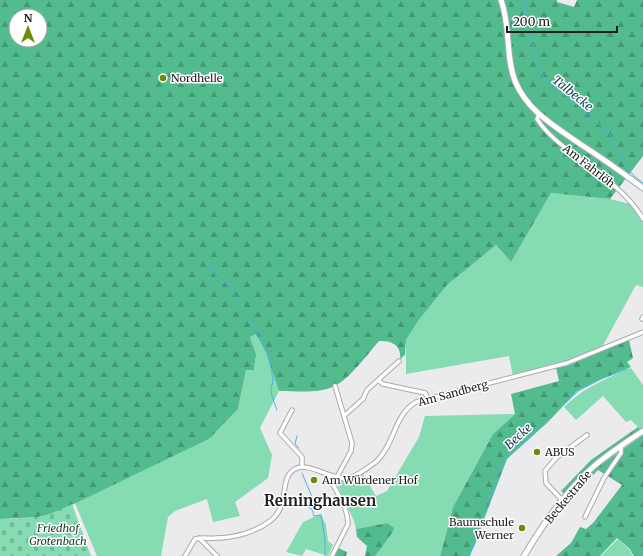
<svg xmlns="http://www.w3.org/2000/svg" width="643" height="556" font-family="Merriweather,serif">
	<defs>
		<pattern id="forest-firs" width="22" height="20" patternUnits="userSpaceOnUse"><rect width="22" height="20" fill="#52bc8e"/><path d="M5 1l3.5 6h-7zM16 11l3.5 6h-7z" fill="#439874"/></pattern>
		<pattern id="cemetery-stones" width="16" height="16" patternUnits="userSpaceOnUse"><rect width="16" height="16" fill="#85dbb2"/><path d="M2 7V4a2 2 0 0 1 4 0v3zM10 15v-3a2 2 0 0 1 4 0v3z" fill="#72bc99"/></pattern>
	</defs>
	<rect width="100%" height="100%" fill="#ebebee"/>
	<path fill="#85dbb2" d="M551 193 610 199 630 204 643 222V287L636 285 602 347 565 362 513 376 509 356 406 374V340L418 321 447 285 496 245 511 262Z
		M256 334 266 353 279 391 260 428 272 455 268 478 235 502 240 516 213 522 207 499 175 511 168 517 161 556H97L75 503 209 439 238 409 246 370H254L256 354 250 337Z
		M631 368 643 385V427L640 429 631 420 626 422 603 396 576 420 564 407C585 387 605 379 631 368Z
		M515 414 493 434 453 507 440 556H375L387 523 356 529 354 521 335 480 346 481 362 473 376 496 387 491 419 437 425 416Z
		M321 514 326 525 328 541 333 545 328 556 306 549 302 556 286 552 303 522Z
		M618 539 630 550 633 556H601Z"/>
	<path fill="url(#forest-firs)" fill-rule="evenodd" d="M0 0H557V2L574 7 577 0H643V156L610 199 551 193 511 262 496 245 447 285 418 321 406 340 405 355 400 359C402 345 391 340 379 341 368 354 350 378 335 386 318 394 297 391 279 391L266 353 256 334 250 337 256 354 254 370H246L238 409 209 439 53 514 41 517 0 519ZM16 16H40V40H16Z
		M629 340 633 358 627 362 631 367 601 379 577 391 548 422 507 459 470 556H440L453 507 493 434 515 414 511 394 559 381 556 368 567 366Z
		M638 427 640 429 592 465 565 495 561 491 591 460Z
		M643 435V556H634L630 549 617 538 600 556H556L571 543 580 527 586 529 593 523 622 485 598 470 584 484 583 482 596 468Z
		M387 523 394 528 392 533 375 556H365L367 546 357 537 356 529Z
		M336 547 347 552 346 556H332Z"/>
	<path fill="url(#cemetery-stones)" d="M72 504 91 556H0V519C31 518 43 519 72 504Z"/>
	<g fill="none" stroke-linecap="round" stroke-linejoin="round">
		<path stroke="#4ab4e6" stroke-width="1" d="M526 0 524 6 525 30 532 42 537 62 545 80 578 105 609 133 625 164 633 175 643 183
			M207 262 219 281 226 283 244 308
			M246 317C262 334 270 357 273 380 273 384 271 386 271 389 271 396 275 404 277 410
			M297 436 295 444 299 448
			M302 473 312 497 308 501 309 508 312 509 314 516 321 515 325 539V556
			M468 556 474 546 502 465 507 456 524 443 578 391 601 379 628 369"/>
		<g stroke="#aaaaae" stroke-width="5.5">
			<path id="street" d="M539 114 537 119C546 133 560 144 573 154 598 173 627 191 643 219
				M642 319 643 317
				M379 381 383 384 425 393 428 398
				M335 386 352 443 351 451 337 477
				M292 410 280 433 302 457V467
				M345 415 363 399 367 390 399 361
				M329 476C335 492 348 505 348 524L332 556
				M563 501 546 483 545 471 556 458 587 435
				M585 517 604 478 621 453V446
				M199 538 217 556
				M185 556 195 539C202 537 209 539 216 538 234 538 256 532 270 521 291 506 278 478 295 469 309 461 332 481 348 478 358 476 369 467 377 461 395 443 394 415 416 402L567 363 643 332"/>
		</g>
		<g stroke="#aaaaae" stroke-width="7">
			<path id="secondary" d="M501 0C511 27 505 55 515 81 527 111 556 127 580 144 602 158 623 173 643 188
				M524 556C543 524 566 491 593 467 609 453 626 442 643 431"/>
		</g>
		<use href="#street" stroke="#fff" stroke-width="3.5"/>
		<use href="#secondary" stroke="#fff" stroke-width="5"/>
	</g>
	<g fill="#6c8b0a" stroke="#fff" stroke-width="1.5">
		<circle cx="163" cy="78" r="4"/>
		<circle cx="537" cy="452" r="4"/>
		<circle cx="314" cy="480" r="4"/>
		<circle cx="522" cy="528" r="4"/>
	</g>
	<g text-anchor="middle" dominant-baseline="central" stroke-width="3" stroke-linejoin="round" paint-order="stroke">
		<g font-size="11" fill="#1f1f21" stroke="#fff" text-anchor="start">
			<text x="171" y="78">Nordhelle</text>
			<text x="545" y="452">ABUS</text>
			<text x="322" y="480">Am Würdener Hof</text>
			<text x="514" y="522" text-anchor="end">Baumschule<tspan x="514" dy="13">Werner</tspan></text>
		</g>
		<g font-size="11" fill="#1f1f21" stroke="#fff">
			<text transform="translate(589 166) rotate(38)">Am Fahrlöh</text>
			<text transform="translate(453 393) rotate(-15)">Am Sandberg</text>
			<text transform="translate(568 497) rotate(-50)">Beckestraße</text>
		</g>
		<g font-size="11" font-style="italic" fill="#14412e" stroke="#fff">
			<text x="58" y="528">Friedhof<tspan x="58" dy="13">Grotenbach</tspan></text>
		</g>
		<g font-size="12" font-style="italic" fill="#0b3a4e" stroke="#fff">
			<text transform="translate(573 93) rotate(39)">Talbecke</text>
			<text transform="translate(518 436) rotate(-43)">Becke</text>
		</g>
		<g font-size="15" font-weight="bold" fill="#1f1f21" stroke="#fff">
			<text x="320" y="500">Reininghausen</text>
		</g>
	</g>
	<g transform="translate(28 28)"><circle r="19" fill="#ffffff" stroke="#a5a5a6"/>
	<path d="M0-3L7 15L0 10L-7 15Z" fill="#6c8b0a"/>
	<text y="-6" font-size="11" font-weight="bold" text-anchor="middle" fill="#1f1f21">N</text>
	</g>
	<path d="M507 26v6h110v-6" fill="none" stroke="#1f1f21" stroke-width="2"/>
	<text x="513" y="26" font-size="12" fill="#1f1f21" stroke="#ffffff" stroke-width="3" paint-order="stroke">200 m</text>
</svg>
